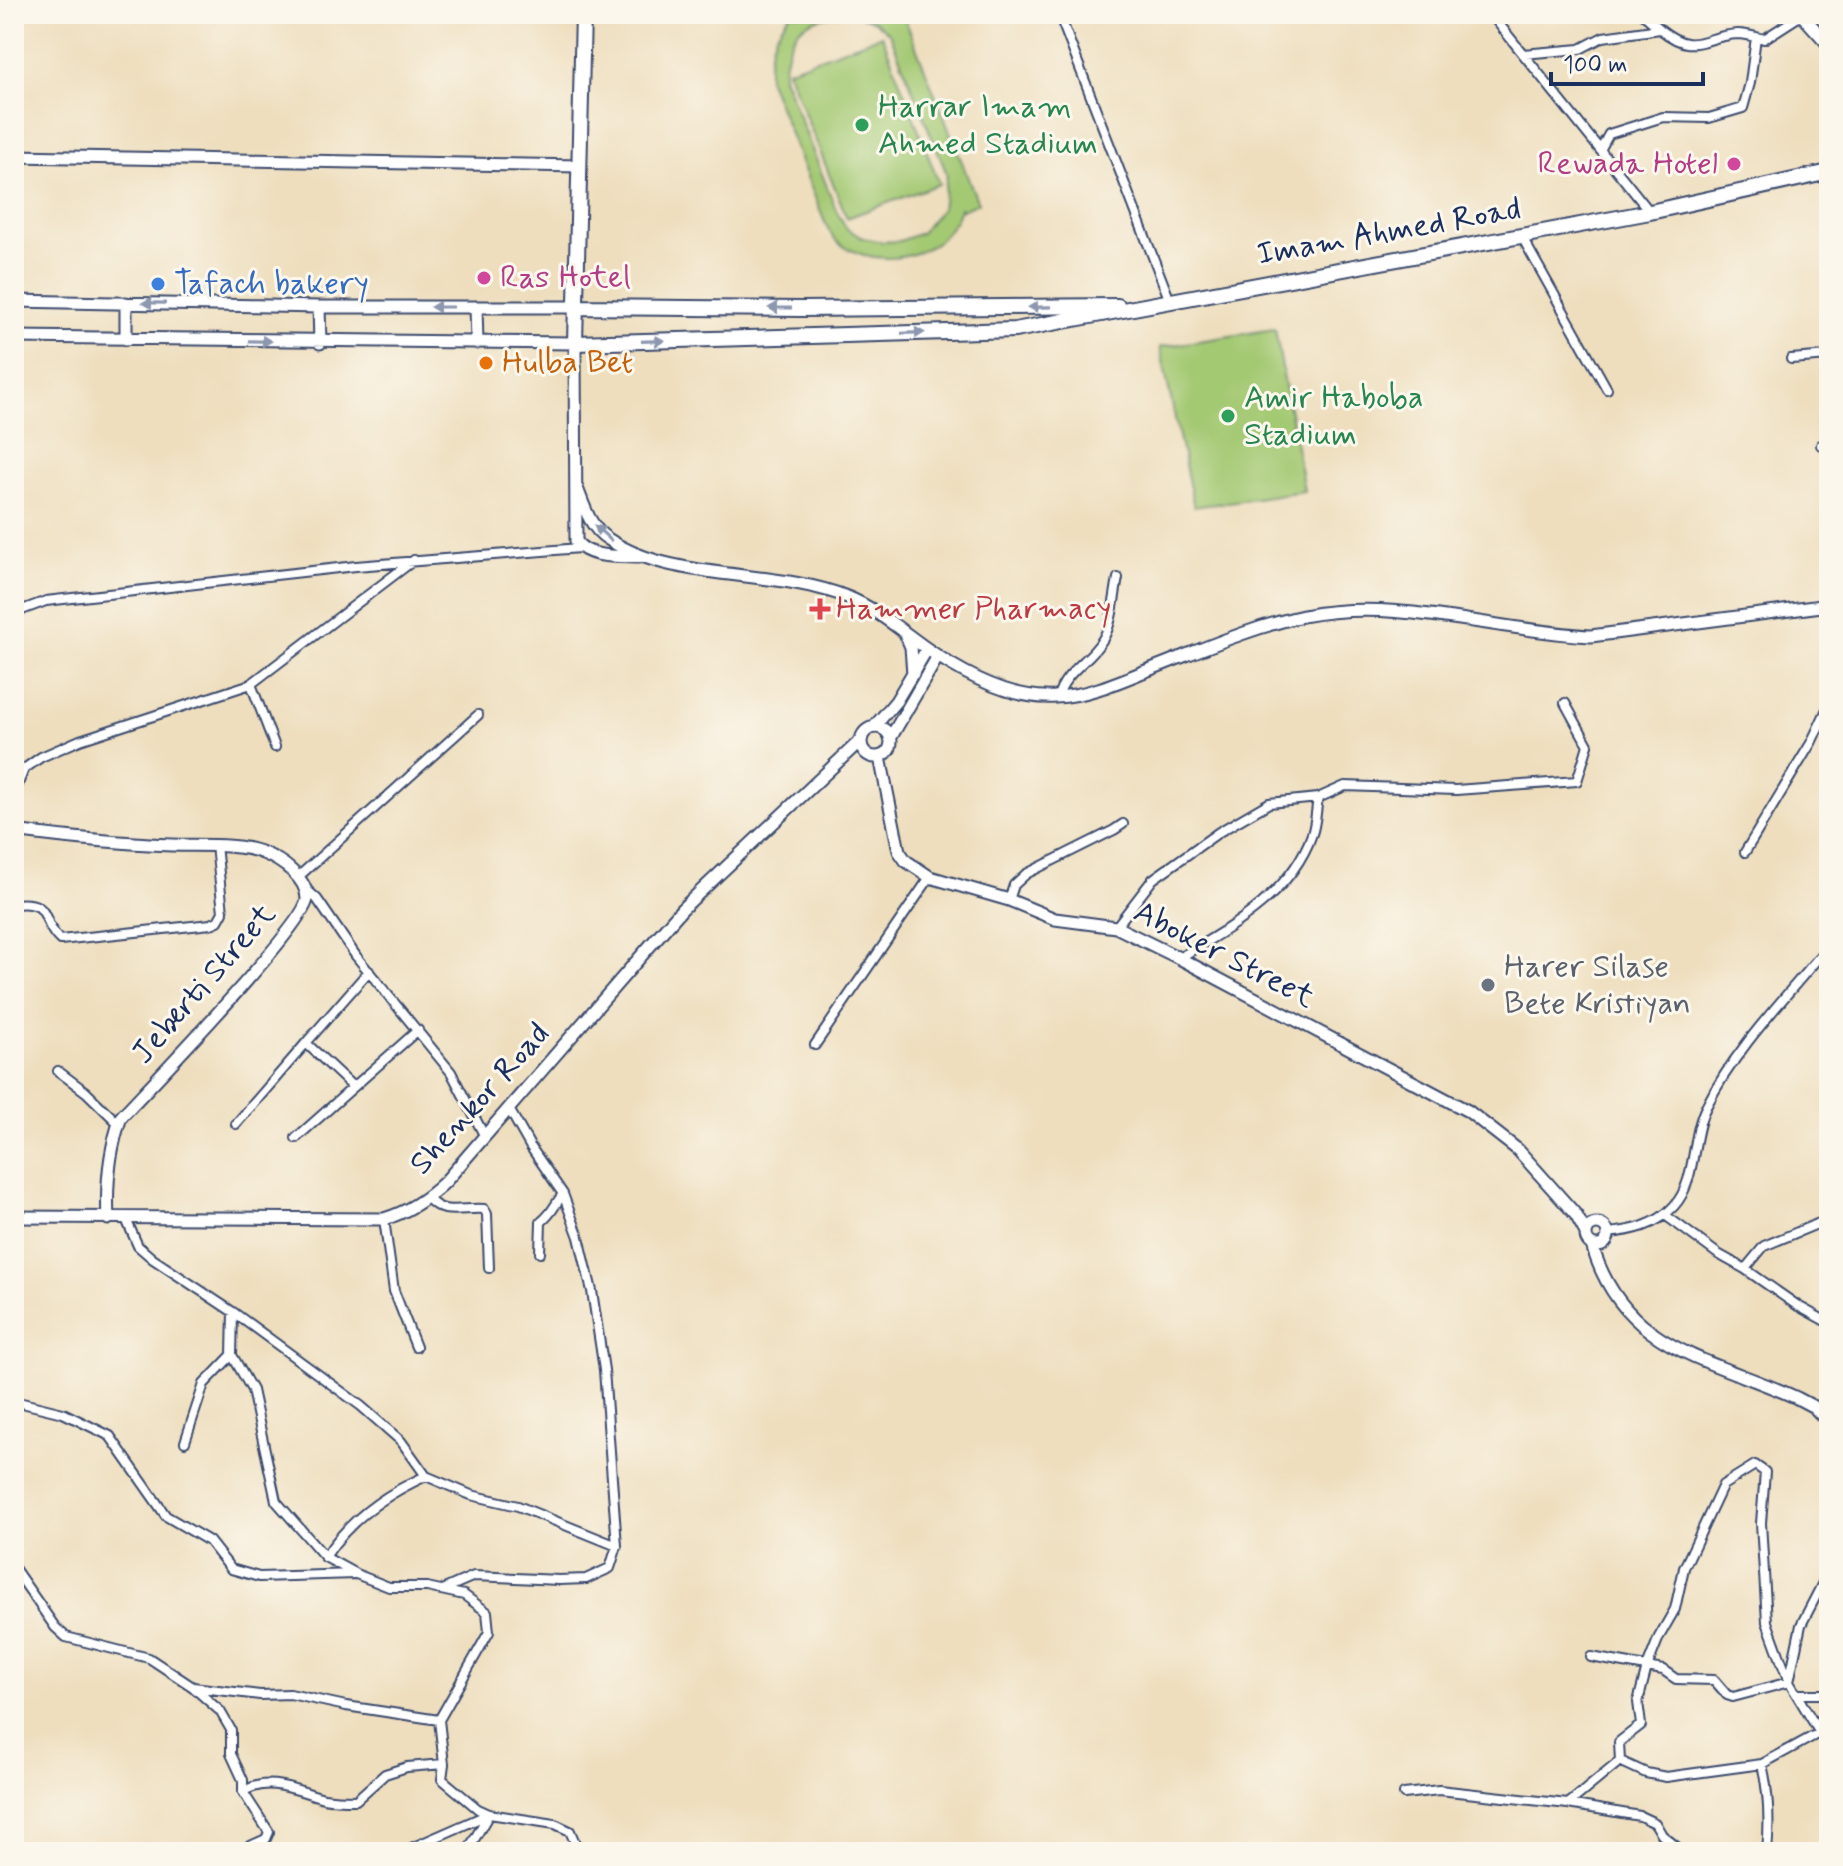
<svg xmlns="http://www.w3.org/2000/svg" width="1843" height="1866" font-family="Mynerve,sans-serif">
	<rect width="100%" height="100%" fill="#fbf7ec"/>
	<filter id="ink" filterUnits="userSpaceOnUse"><feTurbulence type="fractalNoise" baseFrequency=".0125" numOctaves="2"/><feDisplacementMap in="SourceGraphic" scale="16" xChannelSelector="R" yChannelSelector="G"/><feConvolveMatrix kernelMatrix="1 2 1 2 8 2 1 2 1" color-interpolation-filters="sRGB"/></filter>
	<filter id="wash" filterUnits="userSpaceOnUse"><feTurbulence type="fractalNoise" baseFrequency=".006" numOctaves="4" result="noise"/><feDisplacementMap in="SourceGraphic" scale="32" xChannelSelector="R" yChannelSelector="G"/><feGaussianBlur stdDeviation="1.8" result="paint"/><feColorMatrix in="noise" values="0 0 0 0 0 0 0 0 0 0 0 0 0 0 0 0 0 1.4 0 .05"/><feComposite in="paint" operator="in"/></filter>
	<g filter="url(#wash)">
		<rect width="100%" height="100%" fill="#eedebe"/>
		<path fill="#a4c973" stroke="#607c68" stroke-width="2" fill-rule="evenodd" d="M791 14H903L978 203 962 210 960 208C947 249 904 265 864 255 855 252 843 248 836 241 831 236 827 226 824 220L768 78C767 52 773 34 791 14ZM852 14 874 21 890 34 947 174 942 208 921 233 900 241 882 242 863 238 847 229 837 212 783 76C787 27 806 16 852 14Z
			M882 35 939 184 847 218 787 70Z
			M1275 329 1304 491 1194 507 1160 347Z"/>
	</g>
	<g filter="url(#ink)">
		<g fill="none" stroke-linecap="round" stroke-linejoin="round">
			<g stroke="#3b496c" stroke-width="12">
				<path id="street" d="M1059 14 1170 301
					M1491 14 1650 212
					M1643 14 1660 29
					M1523 54 1580 49 1603 37 1660 29C1695 57 1702 36 1738 34 1746 34 1756 37 1764 39L1803 14
					M1600 150 1609 134 1663 117 1709 118 1743 108 1750 83 1756 37
					M1522 237 1607 389
					M1791 359 1829 356
					M1821 445H1829
					M14 613 46 601 356 566 580 548
					M251 684 275 747
					M1058 697C1064 672 1090 661 1103 639 1113 622 1114 597 1118 578
					M14 794 24 769 41 757 80 740 251 684 414 560
					M1318 798 1345 786 1456 790 1577 781 1588 745 1565 703
					M1745 852 1811 743 1829 705
					M298 877 478 715
					M306 889 317 899 356 956 451 1072 484 1135
					M1009 900 1014 885 1026 874 1114 830 1123 824
					M14 904C54 900 39 921 60 940L211 924 218 921 223 912 216 845
					M1116 927 1153 879 1219 832 1269 803 1318 798C1316 809 1316 823 1312 834 1291 895 1231 927 1179 958
					M306 1043 369 971
					M815 1045 930 877
					M58 1071 86 1092 119 1124
					M236 1124 306 1043 352 1086
					M296 1138 418 1030
					M428 1198C442 1217 463 1207 484 1209L487 1214 489 1268
					M1665 1215 1718 1254 1745 1269 1764 1246 1829 1219
					M126 1219 138 1246 153 1259 233 1312 361 1406 401 1441 426 1476C386 1494 349 1520 325 1557L356 1574 389 1587H427L464 1595 487 1612 489 1632 439 1720 444 1764 442 1779 478 1809 489 1814 555 1824 570 1831 579 1852
					M384 1219 394 1291 416 1347
					M1607 1233C1632 1231 1656 1226 1674 1206 1697 1181 1691 1136 1706 1107 1736 1047 1787 996 1829 945
					M540 1253 541 1222C552 1214 555 1204 563 1194
					M1745 1269 1798 1306 1829 1323
					M233 1312 232 1355 252 1390 276 1501 325 1557
					M14 1401 63 1413 110 1436 166 1516 209 1541 231 1569 259 1577 355 1574
					M185 1442 204 1384 232 1355
					M426 1476 471 1495 518 1506 617 1546
					M14 1568 55 1627 66 1637 149 1658 193 1687 260 1695 290 1694 346 1706 439 1720
					M1829 1571 1801 1625 1789 1682 1829 1748
					M442 1590 474 1576 559 1580 586 1579 610 1568 617 1546 604 1370 592 1291 579 1237 563 1194 530 1146 509 1109
					M1591 1657 1663 1670 1676 1679 1714 1680 1727 1695 1733 1697 1789 1682 1767 1622 1761 1523 1765 1472 1755 1465 1723 1485 1684 1568 1675 1609 1659 1637 1647 1667 1638 1702 1641 1725 1619 1742 1620 1761
					M194 1688 220 1711 231 1730V1754L243 1780V1792L269 1832 266 1839 237 1852
					M1797 1694H1829
					M1620 1761 1646 1773 1666 1777 1762 1764 1819 1733
					M1762 1764C1769 1794 1770 1821 1767 1852
					M243 1792C269 1775 297 1791 324 1798 334 1800 345 1800 356 1800L385 1774 407 1767 444 1764
					M1404 1794 1439 1790 1568 1804 1640 1816 1655 1823 1662 1835 1683 1852
					M1568 1804 1620 1761
					M402 1852 489 1814 467 1852"/>
			</g>
			<g stroke="#3b496c" stroke-width="15">
				<path id="secondary" d="M1801 14 1829 45
					M14 156 580 166
					M14 301 319 307H576
					M126 303V339
					M319 307 320 343
					M476 307 477 343
					M14 337 575 343 576 541C587 559 620 556 639 557
					M577 488C584 506 590 528 608 539 673 583 775 568 847 597 875 608 899 629 923 646 961 673 1009 700 1056 697 1086 696 1116 683 1143 672 1196 652 1248 628 1303 616 1400 597 1494 631 1591 636L1829 605
					M905 633 911 647 913 674
					M874 727 896 701 927 649
					M861 742a15 15 0 1 1 30 0a15 15 0 1 1-30 0Z
					M891 737 938 656
					M880 757 899 851 906 861 930 877 1009 900 1055 919 1116 927 1179 958 1468 1111 1518 1150 1576 1215 1586 1233
					M14 831C67 838 119 843 172 845 198 846 240 843 263 853 281 860 307 878 307 899 306 924 148 1088 121 1117 109 1151 106 1183 108 1219
					M14 1217 384 1219C408 1212 427 1199 445 1182L682 909 861 740
					M1586 1235a11 11 0 1 1 22 0a11 11 0 1 1-22 0Z
					M1592 1245C1623 1351 1710 1358 1797 1398L1814 1407 1829 1423"/>
			</g>
			<g stroke="#3b496c" stroke-width="18">
				<path id="highway" d="M583 14 575 343 1015 330 1650 212 1829 172
					M576 307 801 309 1118 306"/>
			</g>
			<use href="#street" stroke="#fff" stroke-width="8"/>
			<use href="#secondary" stroke="#fff" stroke-width="11"/>
			<use href="#highway" stroke="#fff" stroke-width="14"/>
		</g>
		<defs><path id="oneway-solid" d="M-6-.8H1V-3.2L6.5 0L1 3.2V.8H-6Z" transform="scale(2)"/></defs>
		<g fill="#8d97ae">
			<use href="#oneway-solid" transform="translate(154 303) rotate(-179)"/>
			<use href="#oneway-solid" transform="translate(442 307) rotate(180)"/>
			<use href="#oneway-solid" transform="translate(1040 307) rotate(179)"/>
			<use href="#oneway-solid" transform="translate(780 308) rotate(-180)"/>
			<use href="#oneway-solid" transform="translate(913 333) rotate(-2)"/>
			<use href="#oneway-solid" transform="translate(260 341) rotate(1)"/>
			<use href="#oneway-solid" transform="translate(653 341) rotate(-2)"/>
			<use href="#oneway-solid" transform="translate(603 533) rotate(-137)"/>
		</g>
	</g>
	<g fill="#2e9e5b" stroke="#fbf7ec" stroke-width="3">
		<circle cx="862" cy="125" r="8"/>
		<circle cx="1228" cy="416" r="8"/>
	</g>
	<g fill="#d1479c" stroke="#fbf7ec" stroke-width="3">
		<circle cx="1734" cy="164" r="8"/>
		<circle cx="484" cy="278" r="8"/>
	</g>
	<circle fill="#3f7fe0" stroke="#fbf7ec" stroke-width="3" cx="158" cy="284" r="8"/>
	<circle fill="#e8710a" stroke="#fbf7ec" stroke-width="3" cx="486" cy="363" r="8"/>
	<path fill="#e0444e" stroke="#fbf7ec" stroke-width="3" d="M816 597h8v8h8v8h-8v8h-8v-8h-8v-8h8z"/>
	<circle fill="#6b7280" stroke="#fbf7ec" stroke-width="3" cx="1488" cy="985" r="8"/>
	<g text-anchor="middle" dominant-baseline="central" stroke-width="6" stroke-linejoin="round" paint-order="stroke">
		<g font-size="32" fill="#27864d" stroke="#fbf7ec" text-anchor="start">
			<text x="878" y="107">Harrar Imam<tspan x="878" dy="37">Ahmed Stadium</tspan></text>
			<text x="1244" y="398">Amir Haboba<tspan x="1244" dy="37">Stadium</tspan></text>
		</g>
		<g font-size="32" fill="#b23c85" stroke="#fbf7ec" text-anchor="end">
			<text x="1718" y="164">Rewada Hotel</text>
			<text x="500" y="278" text-anchor="start">Ras Hotel</text>
		</g>
		<g font-size="32" fill="#1b2f5e" stroke="#fbf7ec">
			<text transform="translate(1389 232) rotate(-10)">Imam Ahmed Road</text>
			<text transform="translate(1224 955) rotate(27)">Aboker Street</text>
			<text transform="translate(204 984) rotate(-49)">Jeberti Street</text>
			<text transform="translate(480 1099) rotate(-48)">Shenkor Road</text>
		</g>
		<g font-size="32" fill="#366cbe" stroke="#fbf7ec" text-anchor="start">
			<text x="174" y="284">Tafach bakery</text>
		</g>
		<g font-size="32" fill="#c56008" stroke="#fbf7ec" text-anchor="start">
			<text x="502" y="363">Hulba Bet</text>
		</g>
		<g font-size="32" fill="#be3a42" stroke="#fbf7ec" text-anchor="start">
			<text x="836" y="609">Hammer Pharmacy</text>
		</g>
		<g font-size="32" fill="#5b616d" stroke="#fbf7ec" text-anchor="start">
			<text x="1504" y="967">Harer Silase<tspan x="1504" dy="37">Bete Kristiyan</tspan></text>
		</g>
	</g>
	<rect width="1843" height="1866" fill="none" stroke="#fbf7ec" stroke-width="48"/>
	<path d="M1551 72v12h152v-12" fill="none" stroke="#1b2f5e" stroke-width="4"/>
	<text x="1563" y="72" font-size="24" fill="#1b2f5e" stroke="#fbf7ec" stroke-width="6" paint-order="stroke">100 m</text>
</svg>
